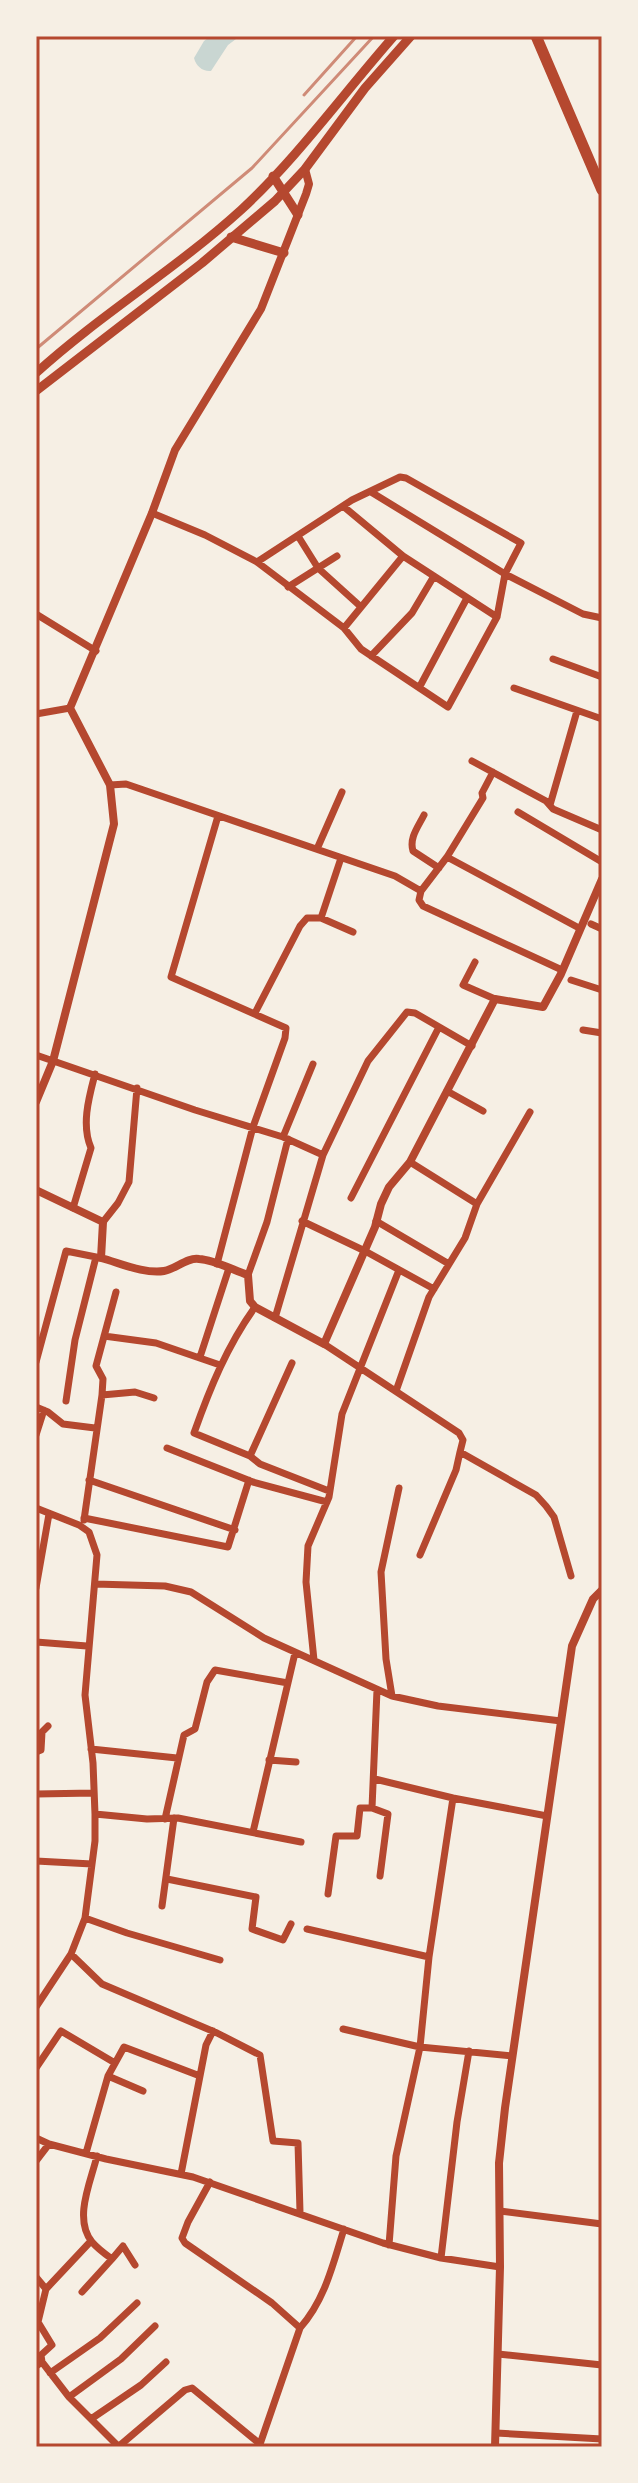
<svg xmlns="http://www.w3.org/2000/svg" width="638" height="2483" font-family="'Source Sans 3',sans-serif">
	<rect width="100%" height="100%" fill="#f6efe4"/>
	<path fill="#c9d6d2" d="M211 36H240L228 45 211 71C203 72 196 66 194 58L204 41Z"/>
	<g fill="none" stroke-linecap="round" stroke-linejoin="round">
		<path stroke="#b5482f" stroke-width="7" d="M371 492 505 574 583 614 602 618
			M343 506 403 556 497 617
			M152 513 205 535 257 562 344 628 361 649 448 707 497 617 505 574 521 543 406 478 400 477 352 500 257 562
			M298 536 318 568 360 606
			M288 587 337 556
			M36 614 96 651
			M344 628 403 556
			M371 656 412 613 434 576
			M553 659 602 677
			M419 688 467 598
			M514 688 602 719
			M36 714 70 708
			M472 761 546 801 553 809 602 830
			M493 772 482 793 483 798 447 857 421 891 419 900 423 906 562 970
			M110 785 126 784 395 876 421 891
			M550 805 577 711
			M518 812 602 862
			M424 815C418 827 409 838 413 851L439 868
			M317 849 342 792
			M447 857 579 928
			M321 918 341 858
			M591 924 602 929
			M475 962 463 985 495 999
			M571 980 602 990
			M255 1013 300 926 307 918H321L353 932
			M583 1030 602 1033
			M36 1055 195 1110 283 1137 323 1155
			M447 1091 483 1111
			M283 1137 313 1064
			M410 1162 477 1204
			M351 1198 439 1027
			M73 1208 91 1148C81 1125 89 1097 95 1074
			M302 1221 365 1251 434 1289
			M376 1221 449 1264
			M103 1222 118 1203 129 1182 137 1088
			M217 1264 253 1127 285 1038 286 1028 171 977 218 816
			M248 1275 267 1222 288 1139
			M116 1292 96 1366 103 1379 102 1395 135 1392 154 1398
			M255 1307C227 1346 210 1388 194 1433L250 1456 292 1363
			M275 1318 323 1155 368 1061 407 1012 415 1013 472 1046
			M104 1336 156 1343 220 1365
			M324 1344 459 1433 463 1440 460 1452 536 1495 546 1506 554 1517 571 1576
			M200 1357 229 1268
			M36 1362 66 1251 101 1258
			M396 1391 429 1297 465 1238 477 1204 530 1112
			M66 1401 75 1340 96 1257
			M36 1407 48 1412 63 1424 95 1428
			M36 1435 44 1410
			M167 1448 253 1482 327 1502
			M250 1456 260 1464 329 1491
			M89 1480 235 1530
			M36 1508 79 1525 89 1532 97 1555 85 1695 93 1763 95 1814V1841L85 1918 71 1954 36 2007
			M84 1518 228 1547 249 1480
			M84 1520 102 1395
			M420 1555 456 1470 460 1452
			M95 1584 165 1586 191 1592 264 1638 392 1696 438 1706 561 1721
			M36 1588 49 1514
			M36 1642 87 1646
			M314 1660 306 1582 308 1546 329 1497 342 1414 399 1270
			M392 1696 386 1659 381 1572 399 1488
			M91 1749 177 1758
			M36 1752 41 1750 42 1732 48 1726
			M269 1760 296 1762
			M375 1779 453 1798 547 1816
			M36 1794 94 1793
			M372 1808 377 1690
			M95 1814 147 1819 178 1818 301 1842
			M165 1819 184 1735 195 1729 207 1682 215 1670 288 1683
			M253 1832 295 1653
			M36 1861 92 1864
			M167 1879 256 1897 252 1929 283 1940 291 1924
			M328 1894 336 1836H357L360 1808H372L388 1814 380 1876
			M162 1906 174 1818
			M85 1918 127 1933 220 1960
			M307 1929 429 1957 453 1798
			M71 1954 102 1984 217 2033 260 2055 273 2141 298 2143 300 2212
			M343 2029 420 2047 512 2056
			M36 2068 61 2031 115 2063
			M108 2076 143 2091
			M36 2138 49 2144 106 2159 193 2177 383 2243 441 2258 500 2267
			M86 2153 108 2076 124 2047 200 2076
			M97 2156C91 2181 73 2219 92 2242 98 2249 105 2254 112 2259L123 2246 135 2265
			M36 2161 49 2144
			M181 2174 206 2045 213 2031
			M210 2182 188 2222 182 2238 185 2243 272 2303 300 2328
			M500 2211 602 2224
			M389 2245 396 2156 420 2047 429 1957
			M441 2258 457 2122 469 2051
			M36 2277 46 2289
			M82 2292 112 2259
			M498 2354 602 2365
			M42 2362 41 2355 52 2345 38 2322 46 2289 91 2241
			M36 2366 42 2362 69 2397 119 2447
			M50 2373 100 2338 137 2303
			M69 2397 121 2359 155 2326
			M91 2419 141 2385 166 2362
			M496 2433 602 2439
			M118 2447 185 2390 192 2388 260 2444
			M259 2447 300 2328C325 2300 333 2264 344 2229"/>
		<path stroke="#b5482f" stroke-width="8" d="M36 1102 53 1061 114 824 110 785 70 708 152 513 175 450 261 309 306 194 309 184 305 169
			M36 1190 103 1222 101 1258C120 1263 144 1274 164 1271 176 1269 187 1257 199 1259 215 1260 233 1270 248 1275L250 1301 255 1307 324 1344 375 1227 381 1204 389 1187 410 1162 495 999 543 1007 561 974 602 879
			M495 2447 500 2267 499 2163 505 2108 572 1646 593 1599 602 1590"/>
		<path stroke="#b5482f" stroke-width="9" d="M273 176 298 215
			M231 237 284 253
			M36 373C101 314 176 269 241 210 297 158 343 94 394 36
			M36 391 202 263 275 201 305 169 365 88 411 36"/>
		<path stroke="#b5482f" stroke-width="11" d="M536 36 602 190"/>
		<path stroke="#cf8b77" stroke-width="3" d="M304 95 357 36
			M36 349 252 168 374 36"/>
	</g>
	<rect width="638" height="2483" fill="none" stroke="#f6efe4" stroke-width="76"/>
	<rect x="38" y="38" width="562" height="2407" fill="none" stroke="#b5482f" stroke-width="3"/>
</svg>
